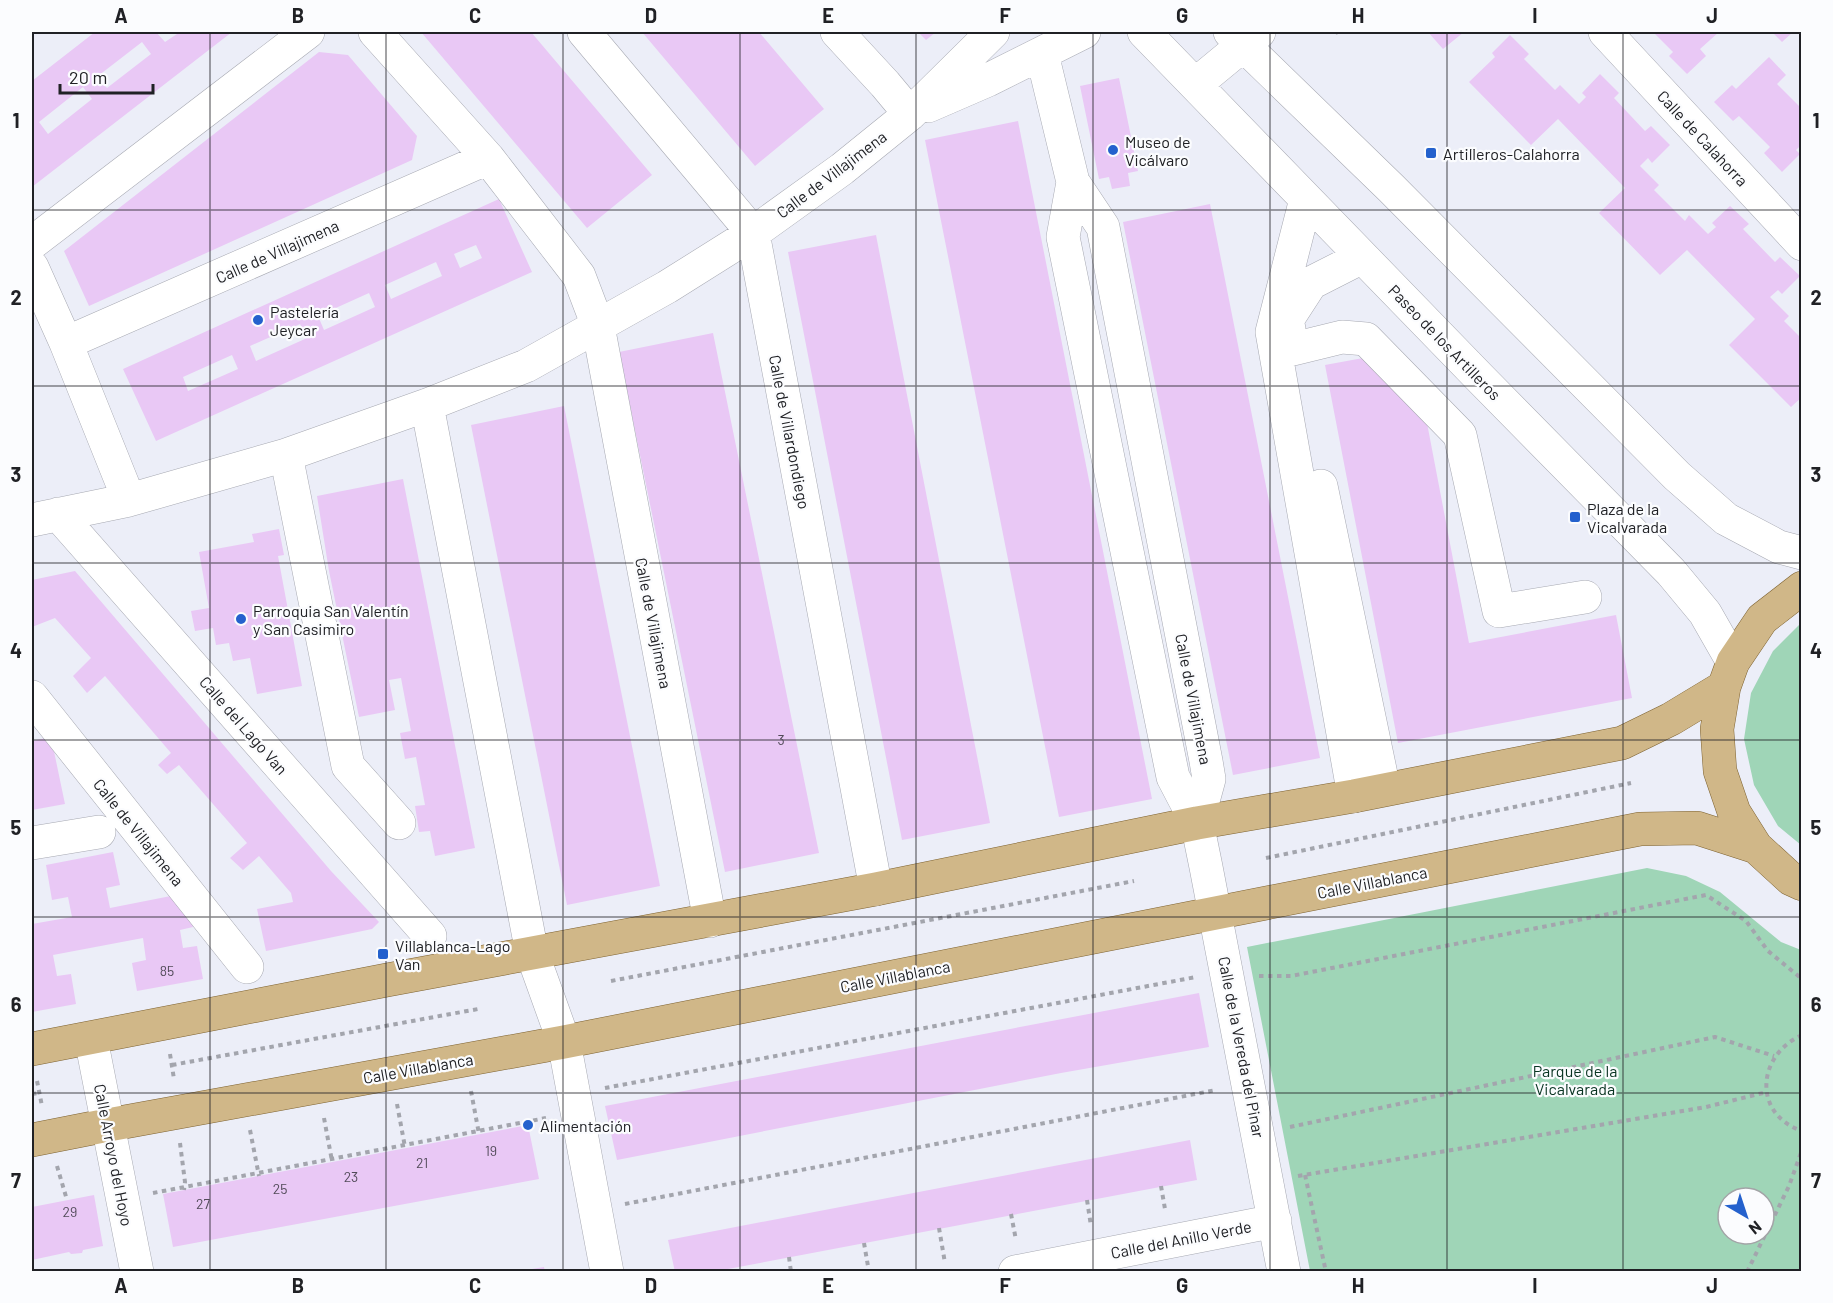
<svg xmlns="http://www.w3.org/2000/svg" width="1833" height="1303" font-family="Barlow,sans-serif">
	<rect width="100%" height="100%" fill="#eceef8"/>
	<path fill="#9fd5b7" fill-rule="evenodd" d="M1801 623V845L1778 826 1754 785 1744 739 1751 693 1773 651Z
		M1647 868 1686 876 1720 892 1781 942 1801 950V1271H1310L1247 947ZM1728 1198H1764V1234H1728Z"/>
	<path fill="#e9c8f5" fill-rule="evenodd" d="M95 32H156L165 42 180 32H232L32 187V147L33 145 32 143V81ZM142 42 151 54 107 88 98 76ZM83 87 92 99 48 134 39 122Z
		M421 32H531L652 175 587 228Z
		M642 32H759L824 109 755 166Z
		M918 32H936L926 40Z
		M1428 32H1464L1443 49Z
		M1653 32H1719L1700 49 1706 56 1687 74 1669 56 1673 52Z
		M1772 32H1793L1782 42Z
		M1510 35 1529 54 1524 59 1555 90 1560 85 1579 104 1586 97 1582 93 1600 74 1619 93 1614 98 1645 131 1651 126 1670 145 1652 163 1648 158 1640 166 1659 185 1654 190 1685 221 1689 215 1708 234 1716 227 1712 223 1730 206 1749 224 1743 229 1775 262 1780 257 1800 276 1782 294 1778 290 1770 297 1789 316 1784 321 1802 339V397L1791 407 1729 345 1755 319 1687 250 1660 275 1599 213 1625 188 1558 119 1531 145 1469 82 1495 57 1492 53Z
		M319 52 348 55 417 136 412 160 89 306 64 251Z
		M1769 57 1786 75 1777 84 1802 109V144L1796 150 1800 154 1782 172 1764 153 1770 147 1739 116 1733 121 1714 102 1732 85 1736 89Z
		M1119 78 1138 171 1128 173 1130 186 1112 189 1109 177 1099 179 1080 86Z
		M1018 121 1152 799 1059 817 925 140Z
		M499 199 532 272 156 441 123 369ZM476 245 482 258 460 268 454 254ZM436 262 442 276 391 299 385 285ZM369 293 375 307 324 330 318 316ZM300 324 307 338 256 361 250 346ZM232 355 238 369 188 391 183 377Z
		M1210 204 1320 758 1233 775 1123 222Z
		M876 235 990 823 902 840 788 252Z
		M713 333 819 853 725 872 619 352Z
		M1363 358 1427 423 1469 643 1616 615 1632 698 1398 743 1325 365Z
		M564 406 660 886 567 905 471 425Z
		M403 479 475 848 435 856 430 831 419 832 415 806 425 805 416 757 405 759 400 733 411 731 401 678 389 680 395 710 359 717 329 571 317 496Z
		M279 529 284 555 278 556 302 686 257 694 250 658 233 661 229 643 216 645 213 628 195 631 191 611 209 608 199 552 254 542 252 534Z
		M75 571 331 871 379 922 372 929 266 951 257 909 293 902 291 893 259 856 243 870 230 858 247 843 179 765 167 774 158 765 171 753 105 676 87 693 73 676 91 658 55 618 32 627V580Z
		M51 737 65 804 32 810V741Z
		M113 852 120 885 106 888 110 908 186 893 193 927 180 930 183 948 197 946 203 979 137 991 132 963 146 960 143 938 53 955 57 976 71 974 76 1004 32 1012V924L72 917 68 897 52 900 46 865Z
		M1199 993 1209 1047 1061 1073 617 1160 605 1106Z
		M528 1125 539 1179 173 1247 163 1194Z
		M1190 1140 1197 1180 712 1272H675L668 1240Z
		M94 1195 103 1246 83 1250 82 1253 71 1254 69 1252 32 1260V1207Z
		M544 1267 545 1272H526V1270Z"/>
	<g fill="none" stroke-linecap="round" stroke-linejoin="round">
		<g stroke="#a7a9b2" stroke-width="34">
			<path id="minor" d="M375 32 488 158 579 276 598 326 710 921
				M584 32 753 233 876 889
				M837 32 885 84 910 114
				M1144 32 1480 378 1671 572 1705 613 1733 662
				M1230 32 1391 188 1677 476 1726 519 1779 547 1802 553
				M1605 32 1802 244
				M1042 54 1073 182 1103 227 1206 761 1209 779 1197 823
				M1196 84 1259 32
				M928 106 988 80 1084 32
				M1073 182 1063 237 1173 777 1197 823 1206 867 1284 1272
				M1306 199 1272 332 1354 796
				M32 243 308 32
				M32 267 66 343 129 500
				M1289 329 1287 320 1311 283 1362 257
				M66 343 488 158
				M1293 349 1342 337 1366 339 1460 435 1499 611 1585 597
				M427 405 532 953 564 1042 607 1272
				M286 455 348 766 399 823
				M1321 486 1384 789
				M58 514 430 936
				M32 520 129 500 286 455 427 405 526 366 667 287 753 233 842 169 910 114 993 32
				M32 697 247 967
				M32 843 99 832
				M91 1039 137 1272
				M1015 1272 1275 1221"/>
		</g>
		<g stroke="#7e6332" stroke-width="34">
			<path id="major" d="M1802 588 1762 619 1733 662 1724 687 1717 729 1720 771 1734 812 1756 847 1791 879 1802 884
				M32 1049 387 980 876 889 1197 823 1354 796 1622 743 1671 719 1724 687
				M32 1140 108 1125 564 1042 1640 829 1697 828 1756 847"/>
		</g>
		<path stroke="#a3a5ad" stroke-width="4" stroke-dasharray="4.5 4.5" stroke-linecap="butt" d="M1336 32 1338 33
			M1266 858 1631 783
			M1259 976H1291L1706 895 1746 921 1768 951 1802 979
			M611 981 1134 881
			M1802 1035C1757 1055 1752 1114 1802 1131
			M170 1054 174 1079
			M172 1065 478 1009
			M37 1081 42 1106
			M605 1088 1196 977
			M471 1091 479 1134
			M32 1094 39 1093
			M397 1104 405 1147
			M324 1118 332 1161
			M1290 1127 1715 1037 1774 1056
			M250 1130 259 1176
			M180 1143 185 1182 184 1190
			M57 1166 67 1200
			M1305 1175 1326 1272
			M1298 1176 1706 1107 1767 1092
			M1161 1186 1165 1209
			M153 1193 546 1118
			M1087 1200 1091 1226
			M625 1204 1216 1090
			M1011 1214 1016 1240
			M939 1228 945 1263
			M864 1243 869 1272
			M789 1257 791 1272
			M714 1271V1272
			M1747 1272 1789 1186 1802 1150"/>
		<use href="#minor" stroke="#fff" stroke-width="33"/>
		<use href="#major" stroke="#d0b788" stroke-width="33"/>
	</g>
	<path fill="none" stroke="#202125" stroke-width="1.5" stroke-opacity="0.55" d="M210 32V1272M386 32V1272M563 32V1272M740 32V1272M916 32V1272M1093 32V1272M1270 32V1272M1447 32V1272M1623 32V1272M32 210H1802M32 386H1802M32 563H1802M32 740H1802M32 917H1802M32 1093H1802"/>
	<g fill="#2461cd" stroke="#fbfcfe" stroke-width="2">
		<circle cx="1113" cy="150" r="6"/>
		<rect x="1425" y="147" width="12" height="12" rx="3"/>
		<circle cx="258" cy="320" r="6"/>
		<rect x="1569" y="511" width="12" height="12" rx="3"/>
		<circle cx="241" cy="619" r="6"/>
		<rect x="377" y="948" width="12" height="12" rx="3"/>
		<circle cx="528" cy="1125" r="6"/>
	</g>
	<g text-anchor="middle" dominant-baseline="central" stroke-width="4.5" stroke-linejoin="round" paint-order="stroke">
		<g font-size="14" fill="#524b59">
			<text x="781" y="739">3</text>
			<text x="167" y="970">85</text>
			<text x="491" y="1150">19</text>
			<text x="422" y="1162">21</text>
			<text x="351" y="1176">23</text>
			<text x="280" y="1188">25</text>
			<text x="203" y="1203">27</text>
			<text x="70" y="1211">29</text>
		</g>
		<g font-size="16" fill="#202125" stroke="#fbfcfe">
			<text transform="translate(1703 138) rotate(47)">Calle de Calahorra</text>
			<text transform="translate(831 174) rotate(-37)">Calle de Villajimena</text>
			<text transform="translate(277 251) rotate(-24)">Calle de Villajimena</text>
			<text transform="translate(1445 342) rotate(46)">Paseo de los Artilleros</text>
			<text transform="translate(790 432) rotate(79)">Calle de Villardondiego</text>
			<text transform="translate(654 623) rotate(79)">Calle de Villajimena</text>
			<text transform="translate(1194 699) rotate(79)">Calle de Villajimena</text>
			<text transform="translate(244 725) rotate(49)">Calle del Lago Van</text>
			<text transform="translate(139 832) rotate(51)">Calle de Villajimena</text>
			<text transform="translate(1372 882) rotate(-11)">Calle Villablanca</text>
			<text transform="translate(895 976) rotate(-11)">Calle Villablanca</text>
			<text transform="translate(1242 1047) rotate(79)">Calle de la Vereda del Pinar</text>
			<text transform="translate(418 1068) rotate(-10)">Calle Villablanca</text>
			<text transform="translate(114 1155) rotate(79)">Calle Arroyo del Hoyo</text>
			<text transform="translate(1181 1239) rotate(-11)">Calle del Anillo Verde</text>
		</g>
		<g font-size="16" fill="#202125" stroke="#fbfcfe" text-anchor="start">
			<text x="1125" y="141">Museo de<tspan x="1125" dy="18">Vicálvaro</tspan></text>
			<text x="1443" y="153">Artilleros-Calahorra</text>
			<text x="270" y="311">Pastelería<tspan x="270" dy="18">Jeycar</tspan></text>
			<text x="1587" y="508">Plaza de la<tspan x="1587" dy="18">Vicalvarada</tspan></text>
			<text x="253" y="610">Parroquia San Valentín<tspan x="253" dy="18">y San Casimiro</tspan></text>
			<text x="395" y="945">Villablanca-Lago<tspan x="395" dy="18">Van</tspan></text>
			<text x="540" y="1125">Alimentación</text>
		</g>
		<g font-size="16" fill="#083421" stroke="#fbfcfe">
			<text x="1575" y="1070">Parque de la<tspan x="1575" dy="18">Vicalvarada</tspan></text>
		</g>
	</g>
	<rect width="1833" height="1303" fill="none" stroke="#fbfcfe" stroke-width="66"/>
	<g transform="translate(1746 1216) rotate(141)"><circle r="28" fill="#fbfcfe" stroke="#a3a4a7" stroke-width="1.5"/>
	<path d="M0-4.5L10 22L0 15L-10 22Z" fill="#2461cd"/>
	<text y="-9" font-size="16" font-weight="bold" text-anchor="middle" fill="#202125">N</text>
	</g>
	<path d="M60 84v9h93v-9" fill="none" stroke="#202125" stroke-width="3"/>
	<text x="69" y="84" font-size="18" fill="#202125" stroke="#fbfcfe" stroke-width="4.5" paint-order="stroke">20 m</text>
	<rect x="33" y="33" width="1767" height="1237" fill="none" stroke="#202125" stroke-width="2"/>
	<g font-size="20" text-anchor="middle" font-weight="bold" fill="#202125">
		<text x="121" y="23">A</text>
		<text x="298" y="23">B</text>
		<text x="475" y="23">C</text>
		<text x="651" y="23">D</text>
		<text x="828" y="23">E</text>
		<text x="1005" y="23">F</text>
		<text x="1182" y="23">G</text>
		<text x="1358" y="23">H</text>
		<text x="1535" y="23">I</text>
		<text x="1712" y="23">J</text>
		<text x="16" y="128">1</text>
		<text x="1816" y="128">1</text>
		<text x="16" y="305">2</text>
		<text x="1816" y="305">2</text>
		<text x="16" y="482">3</text>
		<text x="1816" y="482">3</text>
		<text x="16" y="658">4</text>
		<text x="1816" y="658">4</text>
		<text x="16" y="835">5</text>
		<text x="1816" y="835">5</text>
		<text x="16" y="1012">6</text>
		<text x="1816" y="1012">6</text>
		<text x="16" y="1188">7</text>
		<text x="1816" y="1188">7</text>
		<text x="121" y="1293">A</text>
		<text x="298" y="1293">B</text>
		<text x="475" y="1293">C</text>
		<text x="651" y="1293">D</text>
		<text x="828" y="1293">E</text>
		<text x="1005" y="1293">F</text>
		<text x="1182" y="1293">G</text>
		<text x="1358" y="1293">H</text>
		<text x="1535" y="1293">I</text>
		<text x="1712" y="1293">J</text>
	</g>
</svg>
